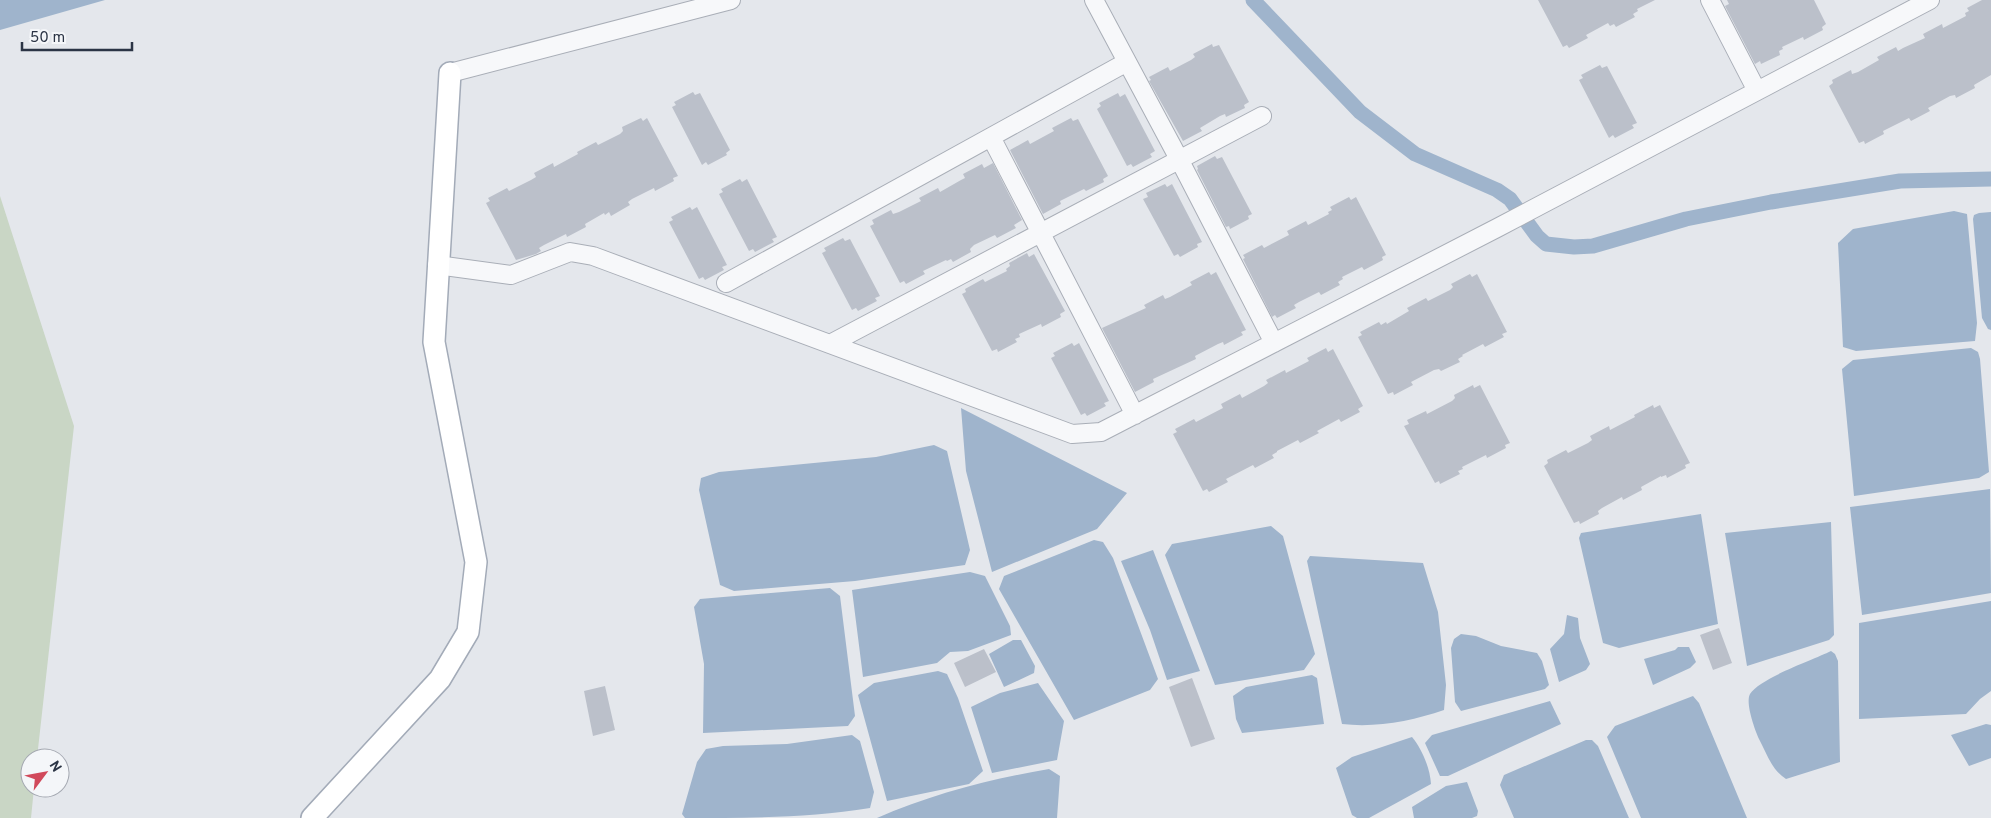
<svg xmlns="http://www.w3.org/2000/svg" width="1991" height="818" font-family="Overpass,sans-serif">
	<rect width="100%" height="100%" fill="#e4e7ec"/>
	<path fill="#c9d6c5" d="M0 196 74 426 37 758H30V788H34L31 818H0Z"/>
	<path fill="#9fb4cc" d="M0 0H105L0 30Z
		M1954 211 1967 214 1977 323 1975 341 1856 351 1843 347 1838 243 1853 229Z
		M1991 212V330L1988 329 1982 318 1973 219 1974 215 1979 213Z
		M1971 348 1978 352 1980 359 1989 472 1979 478 1854 496 1842 369 1853 360Z
		M961 408 1127 493 1097 529 992 572 966 471Z
		M934 445 947 451 970 550 965 565 855 581 734 591 720 585 699 490 701 478 719 472 876 457Z
		M1990 489 1991 593 1862 615 1850 507Z
		M1701 514 1718 624 1619 648 1603 643 1579 538 1581 533Z
		M1831 522 1834 635 1829 640 1747 666 1725 533Z
		M1271 526 1283 536 1315 654 1304 670 1215 685 1165 555 1172 544Z
		M1094 540 1103 542 1113 558 1158 679 1150 690 1074 720 999 589 1004 576Z
		M1153 550 1200 671 1167 680 1150 630 1121 561Z
		M1310 556 1423 563 1438 612 1446 685 1444 710C1412 721 1376 728 1342 724L1307 561Z
		M970 572 985 576 1010 626 1011 635 968 651 950 652 937 663 863 677 852 590Z
		M830 588 840 596 855 716 848 726 703 733 704 664 694 607 700 599Z
		M1991 601V691L1980 699 1966 714 1859 719V623Z
		M1567 615 1578 618 1580 638 1590 664 1586 670 1559 682 1550 649 1564 634Z
		M1461 634 1476 636 1501 646 1537 653 1542 661 1549 685 1545 689 1461 711 1455 702 1451 648 1454 639Z
		M1013 640H1021L1035 666 1034 673 1004 687 989 654Z
		M1678 647H1689L1696 662 1690 668 1653 685 1644 659 1675 650Z
		M1831 651 1835 654 1838 661 1840 762 1786 779C1771 769 1767 754 1759 739 1755 730 1745 703 1750 694 1760 678 1813 660 1831 651Z
		M938 671 947 674 958 698 983 771 969 784 887 801 858 695 874 683Z
		M1312 675 1317 678 1324 724 1242 733 1236 719 1233 696 1246 687Z
		M1038 683 1064 721 1057 760 992 773 971 707 1000 693Z
		M1693 696 1699 703 1747 818H1641L1607 737 1615 726Z
		M1550 701 1561 724 1448 776H1440L1425 743 1432 735Z
		M1986 724 1991 725V758L1969 766 1951 735Z
		M852 735 860 741 874 792 870 808C809 818 747 818 685 818L682 814 697 762 706 749 723 746 787 744Z
		M1412 737C1422 749 1430 768 1431 784L1369 818H1357L1352 815 1336 768 1352 757Z
		M1586 740H1592L1598 746 1629 818H1514L1500 785 1504 775Z
		M1049 769 1060 776 1057 818H877C932 794 991 779 1049 769Z
		M1467 782 1478 811 1477 816 1472 818H1414L1412 807 1446 786Z"/>
	<g fill="none" stroke-linecap="round" stroke-linejoin="round">
		<path stroke="#9fb4cc" stroke-width="15" d="M1253 0 1360 112 1415 154 1497 190 1510 199 1537 236 1546 244 1574 247 1593 246 1686 219 1771 202 1900 181 1991 179"/>
	</g>
	<path fill="#bbc0ca" d="M1538 0H1655L1637 9 1638 11 1633 14 1635 17 1616 27 1614 24 1610 26 1608 23 1586 35 1588 38 1569 48 1567 45 1563 47Z
		M1727 0H1814L1826 24 1822 27 1823 30 1804 40 1803 37 1782 47 1783 49 1779 51 1780 55 1761 64 1760 61 1755 64 1725 6 1729 4Z
		M1982 0H1991V75L1974 85 1975 88 1956 98 1955 95 1950 96 1928 108 1930 111 1911 121 1909 118 1883 131 1884 134 1865 144 1864 141 1859 143 1829 86 1833 83 1832 80 1851 70 1852 74 1858 72 1879 60 1877 57 1896 47 1898 51 1903 48 1925 38 1923 34 1942 24 1943 28 1966 16 1965 13 1969 11 1967 8Z
		M1212 44 1213 47 1219 45 1249 102 1244 105 1245 108 1226 117 1225 114 1220 116 1200 128 1202 131 1183 141 1149 81 1151 80 1149 77 1168 67 1170 71 1191 60 1195 57 1193 54Z
		M1600 65 1602 68 1607 66 1637 123 1632 125 1634 128 1615 138 1613 135 1609 138 1579 80 1583 78 1581 75Z
		M693 92 695 95 700 93 730 150 726 153 727 155 708 165 706 162 702 165 672 107 676 105 674 102Z
		M1118 93 1120 97 1125 94 1155 151 1150 154 1152 157 1133 167 1131 164 1127 166 1097 109 1101 106 1099 103Z
		M641 118 643 121 647 118 678 176 673 178 674 181 655 191 654 188 632 199 628 202 630 205 611 216 609 212 605 215 604 213 585 224 586 227 567 237 566 234 544 245 539 248 541 251 536 254 516 260 486 203 490 201 488 198 507 188 509 191 531 180 536 177 534 173 553 163 554 167 578 154 577 152 596 142 598 145 620 134 623 131 622 127Z
		M1071 118 1073 121 1078 119 1108 176 1103 179 1104 182 1086 191 1084 189 1060 201 1061 204 1043 214 1010 150 1028 140 1030 144 1054 131 1052 128Z
		M1215 156 1217 159 1222 157 1252 214 1248 216 1249 219 1230 229 1229 226 1226 227 1197 170 1198 169 1197 166Z
		M993 163 1022 220 1014 225 1016 228 997 238 995 235 974 245 970 249 971 252 953 262 951 259 947 261 946 260 923 271 925 274 906 284 904 281 900 283 870 226 874 224 872 220 891 210 893 214 899 212 921 201 919 198 938 188 940 192 961 180 965 178 963 174 982 164 984 168Z
		M740 179 742 182 747 179 777 237 772 239 774 242 755 252 753 249 749 251 719 194 723 192 721 189Z
		M1165 184 1167 187 1172 184 1202 242 1197 244 1198 247 1180 257 1178 254 1174 256 1143 199 1148 197 1146 193Z
		M1349 197 1351 200 1356 197 1386 255 1382 257 1383 260 1364 270 1362 267 1342 277 1343 279 1338 282 1340 285 1321 295 1319 292 1299 302 1294 305 1296 308 1277 318 1275 315 1272 317 1243 259 1245 258 1243 255 1262 245 1264 248 1285 237 1289 235 1287 231 1306 221 1308 225 1329 214 1328 212 1332 210 1330 207Z
		M690 207 692 210 697 207 727 265 722 267 724 270 705 280 703 277 699 279 669 222 673 220 671 217Z
		M843 238 845 241 850 239 880 296 875 298 877 301 858 311 856 308 852 310 822 253 826 251 824 248Z
		M1027 253 1029 257 1034 254 1065 311 1060 314 1061 317 1042 327 1041 324 1019 334 1020 337 1015 339 1017 342 998 352 997 349 992 351 962 294 966 292 965 289 983 279 985 282 1007 271 1006 269 1010 266 1009 263Z
		M1209 272 1211 275 1216 272 1246 330 1241 332 1243 335 1224 345 1223 342 1218 344 1195 356 1196 359 1153 379 1154 382 1135 392 1102 328 1146 308 1144 305 1163 295 1165 299 1170 297 1192 285 1190 282Z
		M1470 274 1472 277 1477 274 1507 332 1502 334 1504 337 1485 347 1483 344 1462 355 1463 356 1458 359 1460 362 1441 371 1439 369 1434 370 1411 382 1413 385 1394 395 1393 392 1388 394 1358 337 1362 335 1360 332 1379 322 1381 325 1386 322 1387 324 1409 311 1407 308 1426 298 1428 301 1450 290 1453 287 1451 284Z
		M1072 343 1074 346 1079 343 1109 401 1104 403 1106 406 1087 416 1085 413 1081 415 1051 358 1055 356 1053 353Z
		M1326 348 1328 352 1333 349 1363 406 1358 409 1360 412 1341 422 1339 419 1317 431 1319 433 1300 443 1298 440 1277 451V452L1272 455 1274 458 1255 468 1253 465 1226 479 1228 482 1209 492 1207 489 1203 491 1173 434 1177 432 1175 429 1194 419 1196 422 1223 408 1221 404 1240 394 1242 398 1264 386 1268 383 1266 380 1285 370 1286 373 1309 361 1307 358Z
		M1473 385 1474 388 1480 385 1510 443 1505 445 1506 448 1487 458 1486 455 1462 467 1463 469 1458 471 1460 474 1440 484 1439 481 1435 483 1404 426 1409 424 1407 420 1426 411 1427 414 1452 401 1455 398 1454 395Z
		M1653 405 1654 408 1660 405 1690 463 1685 465 1686 468 1667 478 1666 475 1661 477V476L1641 487 1642 490 1623 500 1622 497 1602 508 1598 511 1599 514 1580 524 1579 521 1574 523 1544 466 1548 463 1547 460 1566 450 1568 453 1588 443 1592 440 1590 436 1609 426 1610 430 1635 417 1634 415Z
		M1719 628 1732 663 1713 670 1700 635Z
		M984 649 996 672 965 687 954 663Z
		M1192 678 1215 739 1191 747 1169 687Z
		M605 686 615 730 593 736 584 691Z"/>
	<g fill="none" stroke-linecap="round" stroke-linejoin="round">
		<g stroke="#a9aeb7" stroke-width="20">
			<path id="minor" d="M1094 0 1179 159 1274 343
				M1710 0 1757 91
				M450 73 731 0
				M991 137 1135 415
				M437 265 511 275 570 252 593 256 1072 434 1101 432 1497 228 1930 0
				M726 283 1127 62
				M830 344 1262 116"/>
		</g>
		<g stroke="#a3abb8" stroke-width="24">
			<path id="major" d="M312 818 440 679 468 632 476 562 434 342 450 73"/>
		</g>
		<use href="#minor" stroke="#f7f8fa" stroke-width="18"/>
		<use href="#major" stroke="#fff" stroke-width="21"/>
	</g>
	<g transform="translate(45 773) rotate(58)"><circle r="24" fill="#f4f6f9" stroke="#a4a8b1"/>
	<path d="M0-4L9 19L0 12L-9 19Z" fill="#d1495b"/>
	<text y="-8" font-size="14" font-weight="bold" text-anchor="middle" fill="#2b3445">N</text>
	</g>
	<path d="M22 42v8h110v-8" fill="none" stroke="#2b3445" stroke-width="2.5"/>
	<text x="30" y="42" font-size="15" fill="#2b3445" stroke="#f4f6f9" stroke-width="4" paint-order="stroke">50 m</text>
</svg>
